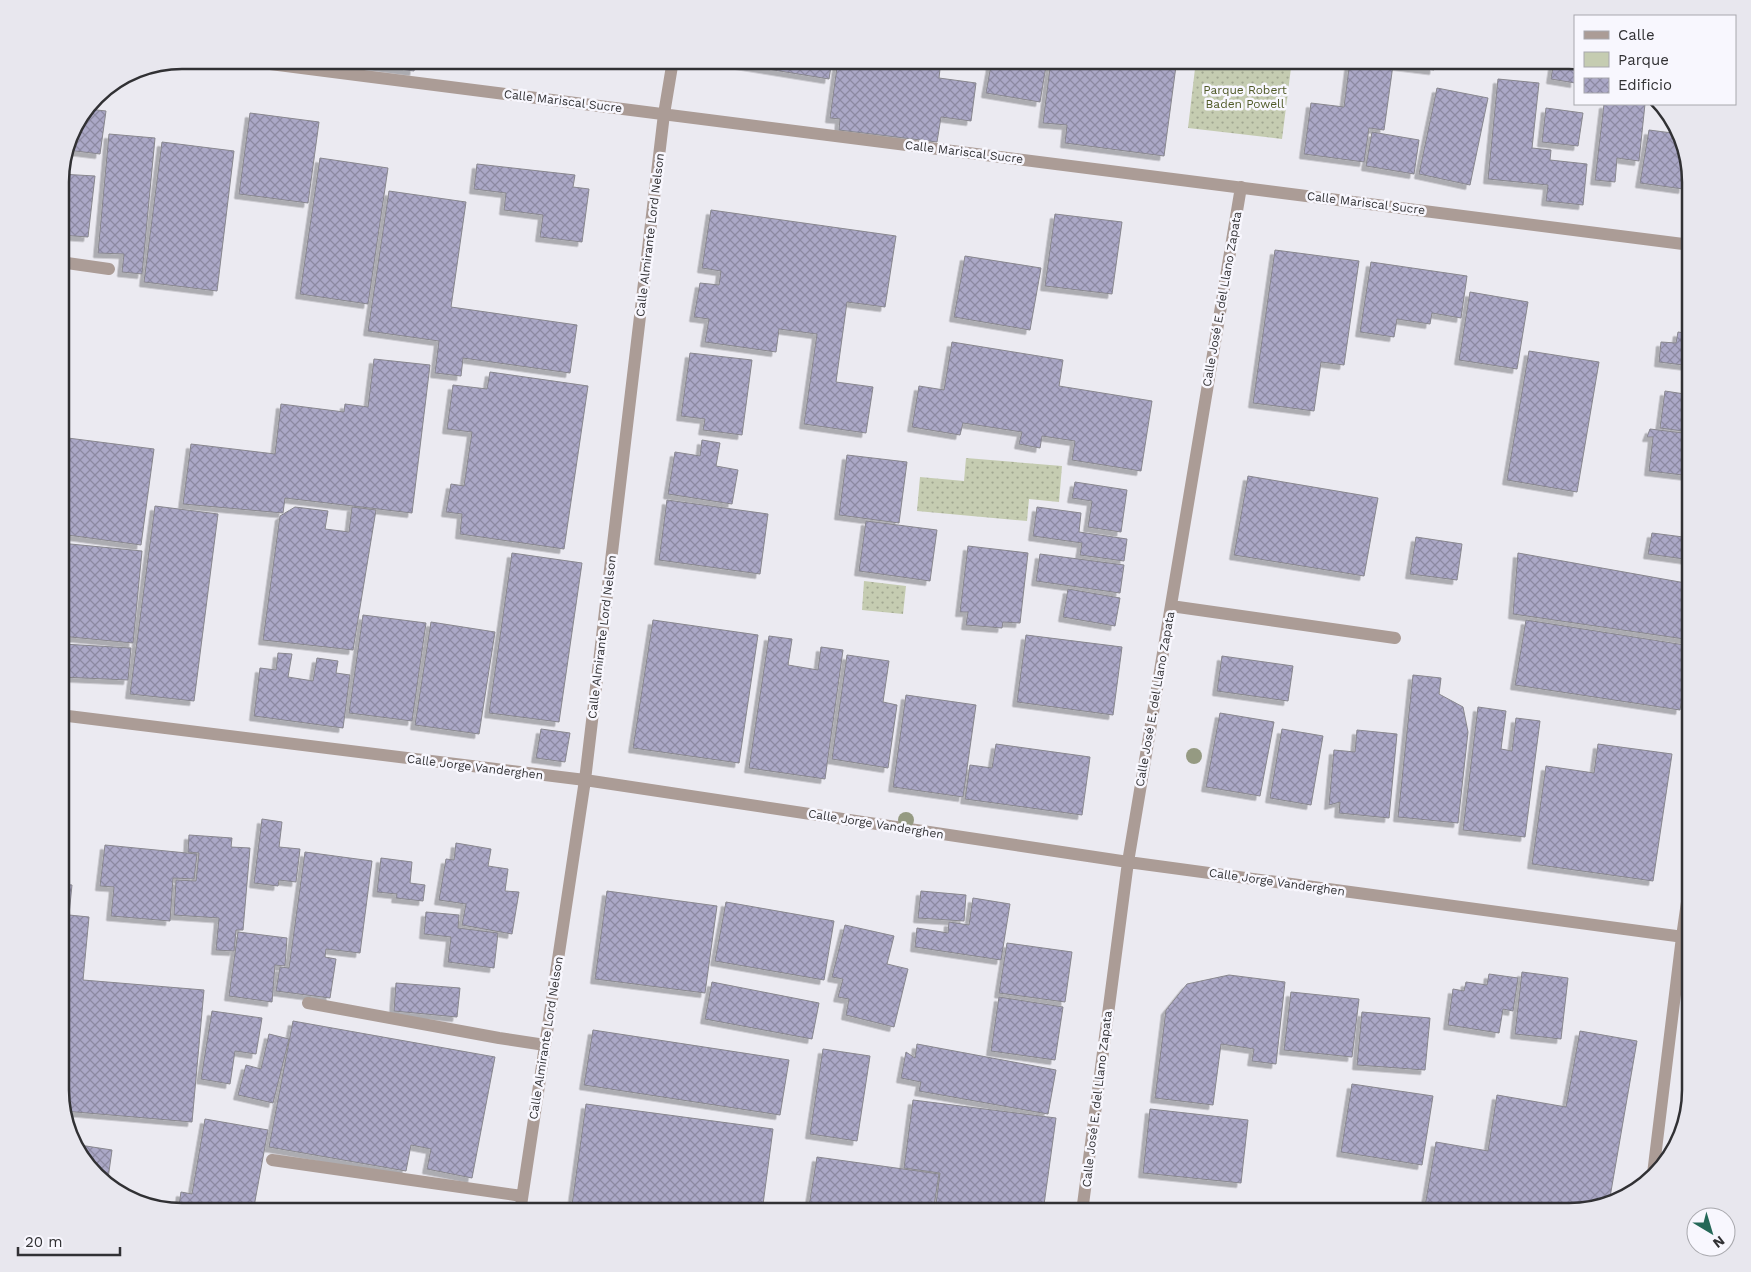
<svg xmlns="http://www.w3.org/2000/svg" width="1751" height="1272" font-family="'Work Sans',sans-serif">
	<defs>
		<pattern id="green-dots" width="8" height="8" patternUnits="userSpaceOnUse" patternTransform="scale(1.25)"><rect width="8" height="8" fill="#c5ccb1"/><path d="M2 2h.1M6 6h.1" fill="none" stroke="#a1a691" stroke-width="1.8" stroke-linecap="round"/></pattern>
		<pattern id="building-cross-hatch" width="8" height="8" patternUnits="userSpaceOnUse" patternTransform="scale(1.25)"><rect width="8" height="8" fill="#aba8c7"/><path d="M0 0l8 8M0 8l8-8" fill="none" stroke="#8c89a2"/></pattern>
		<filter id="shadow"><feDropShadow dx="-4.5" dy="4.5" stdDeviation="0" flood-color="#0004"/></filter>
	</defs>
	<rect width="100%" height="100%" fill="#ebeaf1"/>
	<path fill="url(#green-dots)" d="M1196 60H1292L1282 139 1188 128Z
		M966 458 1062 466 1059 502 1029 499 1027 521 917 511 920 477 964 481Z
		M864 581 906 586 903 614 862 610Z"/>
	<path fill="url(#building-cross-hatch)" stroke="#88878e" filter="url(#shadow)" d="M331 60H416L414 71Z
		M724 60H832L829 79 724 62Z
		M838 60H941L939 78 976 83 971 121 941 117 937 142 839 130 840 119 830 118Z
		M962 60H1047L1040 102 986 93 991 65Z
		M1051 60H1128L1176 66 1164 156 1065 143 1067 125 1043 123Z
		M1350 60H1435L1434 70 1393 65 1384 130 1369 128 1364 162 1304 154 1311 103 1344 107Z
		M1554 60 1575 61V83L1551 79Z
		M1498 79 1539 83 1532 148 1551 150 1550 160 1587 164 1583 205 1546 201 1548 185 1488 179Z
		M1437 88 1488 98 1470 185 1419 174Z
		M1604 104H1645L1639 161 1617 158 1615 182 1595 180Z
		M1546 108 1583 113 1578 146 1542 142Z
		M88 109 106 111 100 154 67 150 72 128Z
		M250 113 319 122 308 203 239 194Z
		M1649 130 1680 134 1687 165 1683 189 1640 183Z
		M1372 132 1419 140 1414 174 1366 166Z
		M109 134 155 138 142 274 122 272 124 254 98 253Z
		M162 142 234 151 217 291 144 282Z
		M320 158 388 168 368 304 300 294Z
		M477 164 575 175 573 187 589 189 582 242 540 237 543 215 504 210 506 193 474 189Z
		M60 174 95 176 88 237 60 235Z
		M389 191 466 202 451 307 577 325 570 373 463 358 461 376 435 373 439 341 368 331Z
		M711 210 896 236 885 307 847 302 836 382 873 387 866 433 804 424 817 334 779 329 776 352 705 342 709 319 694 317 700 283 719 285 721 271 702 268Z
		M1055 214 1122 222 1112 294 1045 286Z
		M1275 250 1359 261 1344 365 1321 362 1314 411 1253 403Z
		M965 256 1041 268 1030 330 954 317Z
		M1371 262 1467 276 1461 318 1432 313 1430 324 1397 319 1394 337 1360 332Z
		M1470 292 1528 302 1517 369 1459 360Z
		M1678 332 1691 334V366L1659 362 1661 342 1676 343Z
		M952 342 1063 360 1059 386 1152 401 1141 471 1072 460 1075 441 1042 436 1040 448 1019 444 1022 432 963 423 960 435 912 427 919 386 944 390Z
		M1529 351 1599 362 1577 492 1507 480Z
		M690 353 752 360 742 435 703 430 705 419 681 416Z
		M374 359 430 365 412 513 285 498 283 513 183 504 191 444 275 454 281 404 344 412 345 404 368 407Z
		M490 372 588 386 564 549 460 534 462 514 446 512 451 484 464 486 472 432 447 429 453 385 487 389Z
		M1665 391 1691 395V432L1660 428Z
		M1650 429 1691 434V476L1649 471 1653 437H1647Z
		M60 437 154 449 141 545 60 534Z
		M702 440 720 443 716 466 738 470 732 504 668 494 675 452 700 456Z
		M847 455 907 462 899 523 839 515Z
		M1248 476 1378 498 1364 576 1234 555Z
		M1075 482 1127 490 1121 532 1088 527 1092 501 1072 498Z
		M667 500 768 514 760 574 659 560Z
		M155 506 218 514 194 701 130 694Z
		M295 507 328 511 325 529 349 532 352 507 376 510 353 650 263 640 280 516Z
		M1037 507 1081 513 1079 532 1127 539 1124 561 1080 555 1082 543 1033 536Z
		M866 521 937 530 930 581 859 571Z
		M1652 533 1691 538V560L1648 554Z
		M1416 537 1462 544 1457 580 1410 574Z
		M60 543 142 551 133 643 60 636Z
		M968 546 1028 553 1020 623 1003 622 1002 628 966 625 968 612H960Z
		M512 553 582 563 559 722 489 713Z
		M1518 553 1691 584V640L1513 614Z
		M1040 554 1124 565 1120 593 1036 581Z
		M1068 589 1120 598 1115 626 1063 617Z
		M363 615 426 623 412 721 349 713Z
		M653 620 758 635 739 763 633 748Z
		M1526 620 1691 646 1680 710 1515 685Z
		M431 622 495 632 479 734 415 725Z
		M1026 635 1122 647 1113 715 1017 702Z
		M769 636 792 639 788 665 818 670 821 647 843 650 825 779 749 768Z
		M63 644 131 648 128 680 61 677Z
		M278 653 292 654 288 677 313 681 317 658 338 661 336 673 350 675 343 728 254 716 260 668 276 670Z
		M847 655 889 661 883 702 897 705 888 768 832 759Z
		M1222 656 1293 666 1288 701 1217 691Z
		M1413 675 1441 678 1439 694 1463 707 1468 732 1458 823 1398 817Z
		M906 695 976 705 963 797 893 787Z
		M1478 707 1506 711 1501 749 1512 751 1516 718 1540 721 1525 837 1463 830Z
		M1220 713 1274 722 1260 796 1206 787Z
		M541 729 570 733 565 762 536 758Z
		M1282 729 1323 736 1311 805 1270 798Z
		M1357 730 1397 734 1389 818 1339 813 1340 802 1329 805 1334 750 1355 752Z
		M996 744 1090 757 1082 815 965 799 970 765 992 768Z
		M1598 744 1672 754 1653 881 1532 864 1546 766 1594 773Z
		M262 819 282 822 279 847 300 849 296 882 279 880 278 886 254 883Z
		M189 835 232 838 231 847 250 848 243 930H236L234 951 216 950 219 918 174 915 176 880 196 881 199 853 188 852Z
		M456 843 491 849 488 866 508 869 505 891 519 892 512 934 462 925 466 904 439 900 446 859 454 860Z
		M105 845 197 854 194 879 173 878 170 921 111 916 114 887 100 886Z
		M305 852 372 861 360 953 326 949 325 957 336 959 330 998 276 991 280 967 289 968Z
		M381 858 412 862 410 883 425 885 423 901 396 898 397 894 377 892Z
		M60 884 72 885 69 915 89 917 83 980 204 990 192 1122 64 1111 60 1098Z
		M607 891 717 906 705 993 595 979Z
		M921 891 966 895 964 921 918 918Z
		M973 898 1010 904 1001 960 915 947 917 928 948 933 949 922 969 925Z
		M726 902 834 921 824 980 715 961Z
		M426 912 459 915 458 928 498 933 494 968 448 962 451 937 424 934Z
		M845 925 894 936 887 964 908 969 894 1027 846 1015 849 999 838 997 843 979 832 977Z
		M238 932 287 938 285 966 275 965 272 1002 229 996Z
		M1007 943 1072 952 1065 1002 999 993Z
		M1522 972 1568 978 1561 1039 1515 1034Z
		M1489 974 1518 978 1513 1011 1503 1009 1499 1033 1448 1025 1453 989 1464 991 1466 982 1487 985Z
		M1229 975 1285 982 1276 1064 1252 1061 1254 1049 1221 1044 1213 1105 1155 1098 1166 1010 1187 984Z
		M712 982 819 1003 812 1039 705 1019Z
		M396 983 460 988 457 1017 394 1011Z
		M1291 992 1359 999 1352 1057 1284 1050Z
		M999 997 1063 1007 1055 1060 991 1051Z
		M212 1011 262 1018 256 1054 235 1051 230 1084 201 1079Z
		M1362 1012 1430 1018 1425 1070 1357 1065Z
		M293 1021 495 1057 472 1178 427 1169 431 1149 411 1145 406 1171 269 1147Z
		M593 1030 789 1060 780 1115 584 1085Z
		M1580 1031 1637 1041 1609 1203 1569 1212H1424L1436 1142 1488 1151 1497 1095 1566 1107Z
		M269 1034 289 1039 273 1103 238 1095 246 1065 261 1069Z
		M917 1044 1056 1070 1048 1114 919 1091 921 1082 901 1078 906 1052 915 1058Z
		M823 1049 870 1056 857 1141 810 1134Z
		M1352 1084 1433 1096 1422 1165 1341 1152Z
		M913 1100 1056 1118 1043 1212H935L940 1173 904 1168Z
		M586 1104 773 1129 762 1212H571Z
		M1150 1109 1248 1120 1241 1183 1143 1173Z
		M205 1119 268 1130 253 1212 178 1211 181 1192 192 1194Z
		M73 1144 112 1150 107 1186Z
		M817 1157 939 1174 933 1212H808Z
		M1138 1208 1172 1212H1137Z"/>
	<g fill="none" stroke-linecap="round" stroke-linejoin="round">
		<path stroke="#ab9c96" stroke-width="12" d="M238 60 1691 245
			M60 262 109 269
			M1171 606 1395 638
			M60 715 585 780 1128 862 1691 938
			M308 1003 499 1038 545 1045
			M272 1160 522 1196
			M1653 1174 1682 937 1691 874
			M520 1212 585 780 664 114 673 60
			M1082 1212 1128 862 1241 187"/>
	</g>
	<g fill="#959a82">
		<circle cx="1194" cy="756" r="8"/>
		<circle cx="906" cy="820" r="8"/>
	</g>
	<g text-anchor="middle" dominant-baseline="central" stroke-width="5" stroke-linejoin="round" paint-order="stroke">
		<g font-size="12" fill="#4f5927" stroke="#f8f7fe">
			<text x="1245" y="90">Parque Robert<tspan x="1245" dy="14">Baden Powell</tspan></text>
		</g>
		<g font-size="12" fill="#313134" stroke="#f8f7fe">
			<text transform="translate(563 101) rotate(7)">Calle Mariscal Sucre</text>
			<text transform="translate(964 152) rotate(7)">Calle Mariscal Sucre</text>
			<text transform="translate(1366 203) rotate(7)">Calle Mariscal Sucre</text>
			<text transform="translate(650 235) rotate(-83)">Calle Almirante Lord Nelson</text>
			<text transform="translate(1222 299) rotate(-80)">Calle José E. del Llano Zapata</text>
			<text transform="translate(602 637) rotate(-83)">Calle Almirante Lord Nelson</text>
			<text transform="translate(1155 699) rotate(-80)">Calle José E. del Llano Zapata</text>
			<text transform="translate(475 767) rotate(7)">Calle Jorge Vanderghen</text>
			<text transform="translate(876 824) rotate(9)">Calle Jorge Vanderghen</text>
			<text transform="translate(1277 882) rotate(8)">Calle Jorge Vanderghen</text>
			<text transform="translate(546 1038) rotate(-81)">Calle Almirante Lord Nelson</text>
			<text transform="translate(1097 1099) rotate(-83)">Calle José E. del Llano Zapata</text>
		</g>
	</g>
	<path d="M0 0H1751V1272H0ZM182 69H1569A113 113 0 0 1 1682 182V1090A113 113 0 0 1 1569 1203H182A113 113 0 0 1 69 1090V182A113 113 0 0 1 182 69Z" fill="#e8e7ee" fill-rule="evenodd"/>
	<path fill="none" stroke="#313134" stroke-width="2.5" d="M182 69H1569A113 113 0 0 1 1682 182V1090A113 113 0 0 1 1569 1203H182A113 113 0 0 1 69 1090V182A113 113 0 0 1 182 69Z"/>
	<rect x="1574" y="15" width="162" height="90" fill="#f8f7fe" stroke="#a8a8ad"/>
	<rect x="1584" y="31" width="25" height="8" fill="#ab9c96" stroke="#a8a8ad"/>
	<text x="1618" y="40" font-size="15" fill="#313134">Calle</text>
	<rect x="1584" y="52" width="25" height="15" fill="#c5ccb1" stroke="#a8a8ad"/>
	<text x="1618" y="65" font-size="15" fill="#313134">Parque</text>
	<rect x="1584" y="78" width="25" height="15" fill="url(#building-cross-hatch)" stroke="#a8a8ad"/>
	<text x="1618" y="90" font-size="15" fill="#313134">Edificio</text>
	<g transform="translate(1711 1232) rotate(142)"><circle r="24" fill="#f8f7fe" stroke="#a8a8ad"/>
	<path d="M0-4L9 19L0 12L-9 19Z" fill="#256858"/>
	<text y="-8" font-size="14" font-weight="bold" text-anchor="middle" fill="#313134">N</text>
	</g>
	<path d="M18 1247v8h102v-8" fill="none" stroke="#313134" stroke-width="2.5"/>
	<text x="25" y="1247" font-size="15" fill="#313134" stroke="#f8f7fe" stroke-width="4" paint-order="stroke">20 m</text>
</svg>
